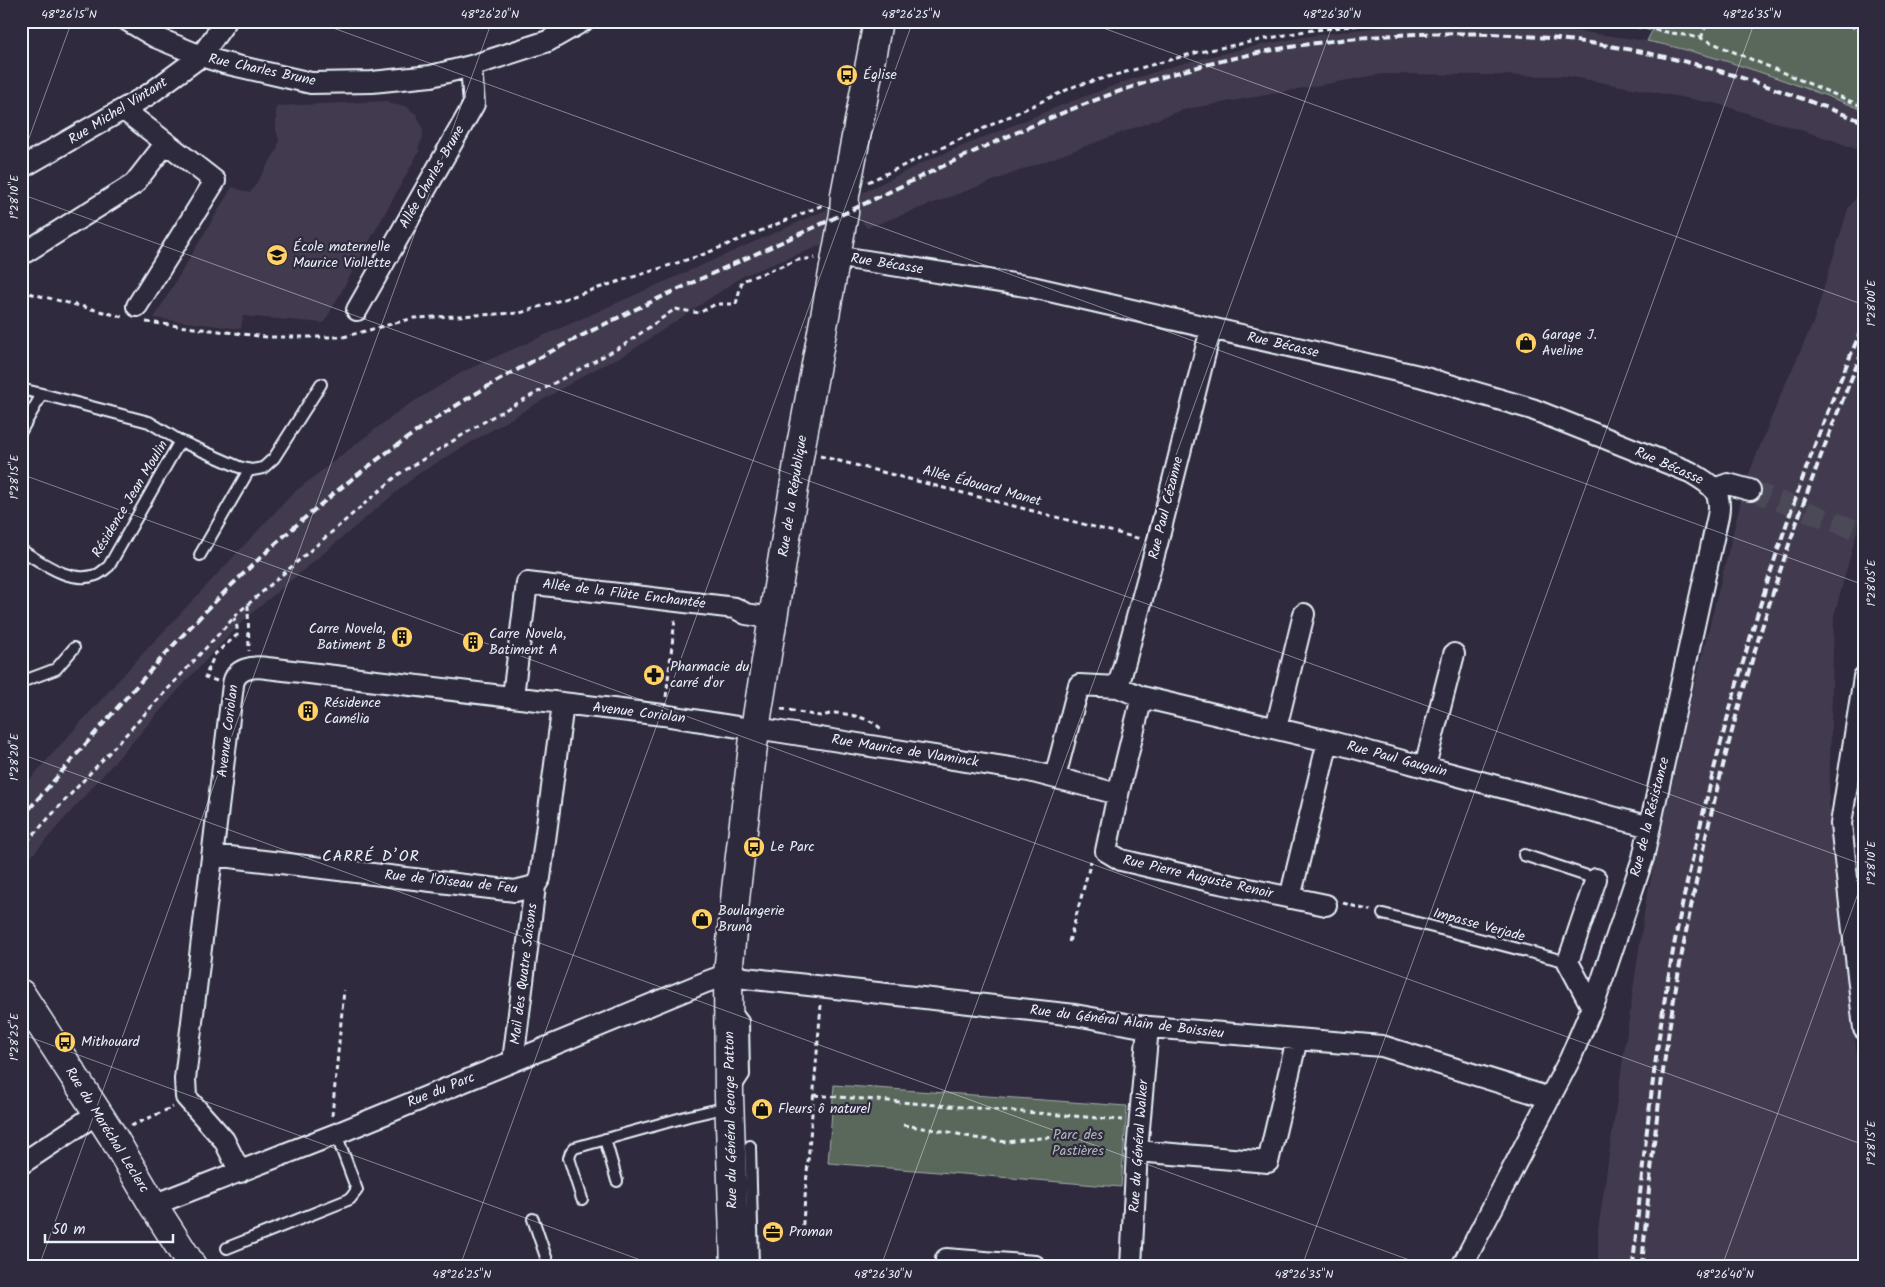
<svg xmlns="http://www.w3.org/2000/svg" width="1885" height="1287" font-family="Kalam,sans-serif">
	<rect width="100%" height="100%" fill="#2f2a3d"/>
	<filter id="ink" filterUnits="userSpaceOnUse"><feTurbulence type="fractalNoise" baseFrequency=".02" numOctaves="2"/><feDisplacementMap in="SourceGraphic" scale="10" xChannelSelector="R" yChannelSelector="G"/><feConvolveMatrix kernelMatrix="1 2 1 2 8 2 1 2 1" color-interpolation-filters="sRGB"/></filter>
	<g filter="url(#ink)">
		<path fill="#423a4f" d="M1446 23 1510 24 1576 31 1647 41 1705 54 1767 74 1864 110V152L1832 140 1718 104 1567 76 1382 74 1182 110 867 228 859 218 862 193 926 161 1062 105 1123 82 1184 63 1246 48 1309 36 1387 26Z
			M388 101 389 104 406 106 417 115 423 130V138L418 148 420 150 324 323 243 316 241 329 154 318 232 187 250 193 277 150 279 141 276 129V106Z
			M1864 186V505L1834 616 1829 802 1864 1120V1266H1598V1230L1646 901 1689 707 1746 481 1781 394 1813 323 1848 209Z
			M828 209 822 245 745 275 628 353 588 373 418 474 245 619 189 678 21 868V789L134 663 293 493 400 410 464 371Z"/>
		<path fill="#5a675c" stroke="#a1acaa" d="M1657 21H1864V110C1792 83 1722 56 1647 41Z
			M834 1085 1127 1106 1121 1187 828 1163Z"/>
		<g fill="none" stroke-linecap="round" stroke-linejoin="round">
			<path stroke="#4b4859" stroke-width="20" stroke-dasharray="20 10" stroke-linecap="butt" d="M1750 490 1864 533"/>
			<g stroke="#e8f1f8" stroke-width="14">
				<path id="lane" d="M21 389 42 394 21 431
					M180 441 239 467 252 470 263 468 274 458 321 384
					M21 550C43 563 69 584 96 575 100 574 105 569 109 566L180 441 149 422 42 394
					M200 555 249 470
					M21 682 56 669 74 648
					M1524 855 1596 879
					M1383 914 1568 962
					M734 1009 743 1021 744 1075 735 1089
					M605 1139 617 1181
					M750 1146 753 1266
					M582 1199 569 1158 571 1152 574 1148 689 1116 728 1107
					M533 1219 549 1266
					M227 1248 350 1199 357 1190 336 1134"/>
			</g>
			<g stroke="#e8f1f8" stroke-width="24">
				<path id="street" d="M128 21 155 37 201 56 224 63 311 83 372 82 431 76 471 66 548 41 583 21
					M124 110 215 181 137 306
					M21 168 148 95 201 56 226 21
					M21 255 134 184 166 143
					M835 256 1032 287 1419 376 1532 409 1690 472C1710 484 1723 490 1718 516L1643 858 1596 998 1570 1059 1462 1266
					M357 310 474 104 471 66
					M1714 489 1728 484 1750 490
					M1864 677 1841 824 1864 1029
					M1118 687 1157 544 1211 329
					M513 696 527 583 735 608 746 614 773 618
					M1276 728 1304 614
					M1425 766 1454 654
					M1055 777 1079 685 1118 687 1142 697 1328 741 1650 827
					M1118 794 1106 851 1121 860 1210 881 1326 905
					M213 855 515 891 535 886 540 878 563 704
					M1290 898 1328 741
					M1592 1007 1568 962 1596 879
					M513 1061 535 886
					M1137 1151 1268 1162 1297 1039
					M21 1164 98 1113
					M240 1172 224 1140 186 1097 185 1079 233 685C235 668 253 666 267 668L663 715 763 731 769 730 1029 771 1118 794 1142 697
					M153 1205 336 1134 706 982 728 974 745 978 1075 1015 1137 1026 1382 1046 1550 1098
					M946 1259 1035 1266
					M1131 1266 1137 1151 1148 1027"/>
			</g>
			<g stroke="#e8f1f8" stroke-width="31">
				<path id="secondary" d="M21 994 112 1135 153 1205 192 1266
					M735 1266 729 1096 728 974 736 890 755 729 800 451 844 213 845 195 878 21"/>
			</g>
			<path stroke="#e8f1f8" stroke-width="3" stroke-dasharray="5 4" stroke-linecap="butt" d="M1583 21 1627 25 1701 38 1864 107
				M1842 21 1864 33
				M1701 38 1708 21
				M868 182 1075 86 1195 53 1305 31 1397 21
				M21 291 123 317
				M146 322 267 337H343L414 318 520 313 702 255 823 205
				M820 456 1141 539
				M248 605 249 651
				M217 681 205 677 215 654 237 635V627L234 618
				M666 697 675 619
				M781 709C792 710 814 716 823 716 827 715 830 713 835 713 849 714 872 718 882 730
				M21 848 239 612 399 474 492 417 624 345 675 309 699 313 716 304H736L742 281 798 260 815 258
				M1343 903 1371 911
				M1069 942 1091 861
				M814 1095 1122 1120
				M332 1116 344 990
				M903 1125 949 1132 975 1138 1007 1142 1040 1138 1063 1137
				M131 1126 173 1107
				M802 1234 821 1005"/>
			<use href="#lane" stroke="#2f2a3d" stroke-width="10"/>
			<use href="#street" stroke="#2f2a3d" stroke-width="20"/>
			<use href="#secondary" stroke="#2f2a3d" stroke-width="28"/>
			<path stroke="#e8f1f8" stroke-width="4" stroke-dasharray="8 4" stroke-linecap="butt" d="M21 818C93 737 163 651 241 576 299 520 362 468 429 423 558 338 703 279 843 214 944 166 1046 114 1153 80 1321 27 1502 18 1674 59 1739 74 1801 98 1864 122
				M1633 1266C1642 1170 1652 1074 1668 979 1680 908 1697 838 1714 769 1753 617 1801 468 1864 324
				M1642 1266C1652 1144 1667 1022 1692 902 1730 712 1789 526 1864 348"/>
		</g>
	</g>
	<path fill="none" stroke="#e8f1f8" stroke-width="1" stroke-opacity="0.45" d="M314 21 1864 585M1084 21 1864 305M1853 21 1864 25M21 160 72 21M21 194 1864 865M21 474 1864 1145M21 754 1426 1266M21 1034 657 1266M39 1266 492 21M460 1266 913 21M881 1266 1334 21M1302 1266 1755 21M1722 1266 1864 877"/>
	<defs>
		<g id="bus-disc" transform="scale(1.125)"><circle r="9.5" fill="#ffd166" stroke="#2f2a3d"/><path d="M-5-6H5V4H4V6H2V4H-2V6H-4V4H-5ZM-3.5-4V0h7V-4ZM-3.5 1.2v1.5H-2V1.2ZM2 1.2v1.5H3.5V1.2Z" fill="#111"/></g>
		<g id="school-disc" transform="scale(1.125)"><circle r="9.5" fill="#ffd166" stroke="#2f2a3d"/><path d="M0-5L7-2L0 1L-7-2ZM-4 1L0 2.5L4 1V4Q0 6-4 4Z" fill="#111"/></g>
		<g id="shop-disc" transform="scale(1.125)"><circle r="9.5" fill="#ffd166" stroke="#2f2a3d"/><path d="M-5-2.5h2.3a2.7 3.5 0 0 1 5.4 0H5L5.5 6h-11ZM-1.5-2.5h3a1.5 2.3 0 0 0-3 0Z" fill="#111"/></g>
		<g id="building-disc" transform="scale(1.125)"><circle r="9.5" fill="#ffd166" stroke="#2f2a3d"/><path d="M-4-6H4V6H1V3H-1V6H-4ZM-2.5-4.3h1.7v1.8h-1.7ZM.8-4.3h1.7v1.8H.8ZM-2.5-1h1.7V.8h-1.7ZM.8-1h1.7V.8H.8Z" fill="#111"/></g>
		<g id="pharmacy-disc" transform="scale(1.125)"><circle r="9.5" fill="#ffd166" stroke="#2f2a3d"/><path d="M-2-6h4v4h4v4h-4v4h-4v-4h-4v-4h4Z" fill="#111"/></g>
		<g id="office-disc" transform="scale(1.125)"><circle r="9.5" fill="#ffd166" stroke="#2f2a3d"/><path d="M-6-3h4V-5.5h4V-3h4V5H-6ZM-1-4.5V-3h2v-1.5ZM-6 0V1H6V0Z" fill="#111"/></g>
	</defs>
	<g fill-rule="evenodd">
		<use href="#bus-disc" x="847" y="75"/>
		<use href="#school-disc" x="277" y="255"/>
		<use href="#shop-disc" x="1526" y="343"/>
		<use href="#building-disc" x="402" y="637"/>
		<use href="#building-disc" x="473" y="642"/>
		<use href="#pharmacy-disc" x="654" y="675"/>
		<use href="#building-disc" x="308" y="711"/>
		<use href="#bus-disc" x="754" y="847"/>
		<use href="#shop-disc" x="702" y="919"/>
		<use href="#bus-disc" x="65" y="1042"/>
		<use href="#shop-disc" x="762" y="1109"/>
		<use href="#office-disc" x="773" y="1232"/>
	</g>
	<g text-anchor="middle" dominant-baseline="central" stroke-width="4.5" stroke-linejoin="round" paint-order="stroke">
		<g font-size="14" fill="#e8f1f8" stroke="#2f2a3d">
			<text transform="translate(262 70) rotate(12)">Rue Charles Brune</text>
			<text transform="translate(118 111) rotate(-32)">Rue Michel Vintant</text>
			<text transform="translate(432 177) rotate(-60)">Allée Charles Brune</text>
			<text transform="translate(887 264) rotate(9)">Rue Bécasse</text>
			<text transform="translate(1283 345) rotate(13)">Rue Bécasse</text>
			<text transform="translate(1669 466) rotate(24)">Rue Bécasse</text>
			<text transform="translate(982 486) rotate(15)">Allée Édouard Manet</text>
			<text transform="translate(793 496) rotate(-81)">Rue de la République</text>
			<text transform="translate(130 499) rotate(-59)">Résidence Jean Moulin</text>
			<text transform="translate(1166 508) rotate(-76)">Rue Paul Cézanne</text>
			<text transform="translate(624 594) rotate(7)">Allée de la Flûte Enchantée</text>
			<text transform="translate(639 713) rotate(7)">Avenue Coriolan</text>
			<text transform="translate(228 731) rotate(-83)">Avenue Coriolan</text>
			<text transform="translate(905 751) rotate(9)">Rue Maurice de Vlaminck</text>
			<text transform="translate(1397 759) rotate(15)">Rue Paul Gauguin</text>
			<text transform="translate(1650 817) rotate(-76)">Rue de la Résistance</text>
			<text transform="translate(1198 877) rotate(13)">Rue Pierre Auguste Renoir</text>
			<text transform="translate(451 882) rotate(6)">Rue de l'Oiseau de Feu</text>
			<text transform="translate(1479 925) rotate(15)">Impasse Verjade</text>
			<text transform="translate(524 974) rotate(-83)">Mail des Quatre Saisons</text>
			<text transform="translate(1127 1022) rotate(7)">Rue du Général Alain de Boissieu</text>
			<text transform="translate(441 1090) rotate(-22)">Rue du Parc</text>
			<text transform="translate(731 1120) rotate(-91)">Rue du Général George Patton</text>
			<text transform="translate(107 1130) rotate(58)">Rue du Maréchal Leclerc</text>
			<text transform="translate(1139 1146) rotate(-86)">Rue du Général Walker</text>
		</g>
		<g font-size="14" fill="#e8f1f8" stroke="#2f2a3d" text-anchor="start">
			<text x="863" y="75">Église</text>
			<text x="293" y="247">École maternelle<tspan x="293" dy="16">Maurice Viollette</tspan></text>
			<text x="1542" y="335">Garage J.<tspan x="1542" dy="16">Aveline</tspan></text>
			<text x="386" y="629" text-anchor="end">Carre Novela,<tspan x="386" dy="16">Batiment B</tspan></text>
			<text x="489" y="634">Carre Novela,<tspan x="489" dy="16">Batiment A</tspan></text>
			<text x="670" y="667">Pharmacie du<tspan x="670" dy="16">carré d'or</tspan></text>
			<text x="324" y="703">Résidence<tspan x="324" dy="16">Camélia</tspan></text>
			<text x="770" y="847">Le Parc</text>
			<text x="718" y="911">Boulangerie<tspan x="718" dy="16">Bruna</tspan></text>
			<text x="81" y="1042">Mithouard</text>
			<text x="778" y="1109">Fleurs ô naturel</text>
			<text x="789" y="1232">Proman</text>
		</g>
		<g font-size="14" fill="#afbaba" stroke="#2f2a3d">
			<text x="1078" y="1135">Parc des<tspan x="1078" dy="16">Pastières</tspan></text>
		</g>
		<g font-size="16" letter-spacing="1" fill="#e8f1f8" stroke="#2f2a3d">
			<text x="371" y="856">CARRÉ D’OR</text>
		</g>
	</g>
	<rect width="1885" height="1287" fill="none" stroke="#2f2a3d" stroke-width="55"/>
	<path d="M45 1234v8h128v-8" fill="none" stroke="#e8f1f8" stroke-width="2.5"/>
	<text x="52" y="1234" font-size="15" fill="#e8f1f8" stroke="#2f2a3d" stroke-width="4" paint-order="stroke">50 m</text>
	<rect x="28" y="28" width="1830" height="1232" fill="none" stroke="#e8f1f8" stroke-width="2"/>
	<g font-size="12" text-anchor="middle" fill="#e8f1f8">
		<text x="69" y="18">48°26'15"N</text>
		<text x="490" y="18">48°26'20"N</text>
		<text x="911" y="18">48°26'25"N</text>
		<text x="1332" y="18">48°26'30"N</text>
		<text x="1752" y="18">48°26'35"N</text>
		<text transform="translate(14 197) rotate(-90)" y="4">1°28'10"E</text>
		<text transform="translate(1871 303) rotate(-90)" y="4">1°28'00"E</text>
		<text transform="translate(14 477) rotate(-90)" y="4">1°28'15"E</text>
		<text transform="translate(1871 583) rotate(-90)" y="4">1°28'05"E</text>
		<text transform="translate(14 757) rotate(-90)" y="4">1°28'20"E</text>
		<text transform="translate(1871 863) rotate(-90)" y="4">1°28'10"E</text>
		<text transform="translate(14 1037) rotate(-90)" y="4">1°28'25"E</text>
		<text transform="translate(1871 1143) rotate(-90)" y="4">1°28'15"E</text>
		<text x="462" y="1278">48°26'25"N</text>
		<text x="883" y="1278">48°26'30"N</text>
		<text x="1304" y="1278">48°26'35"N</text>
		<text x="1725" y="1278">48°26'40"N</text>
	</g>
</svg>
